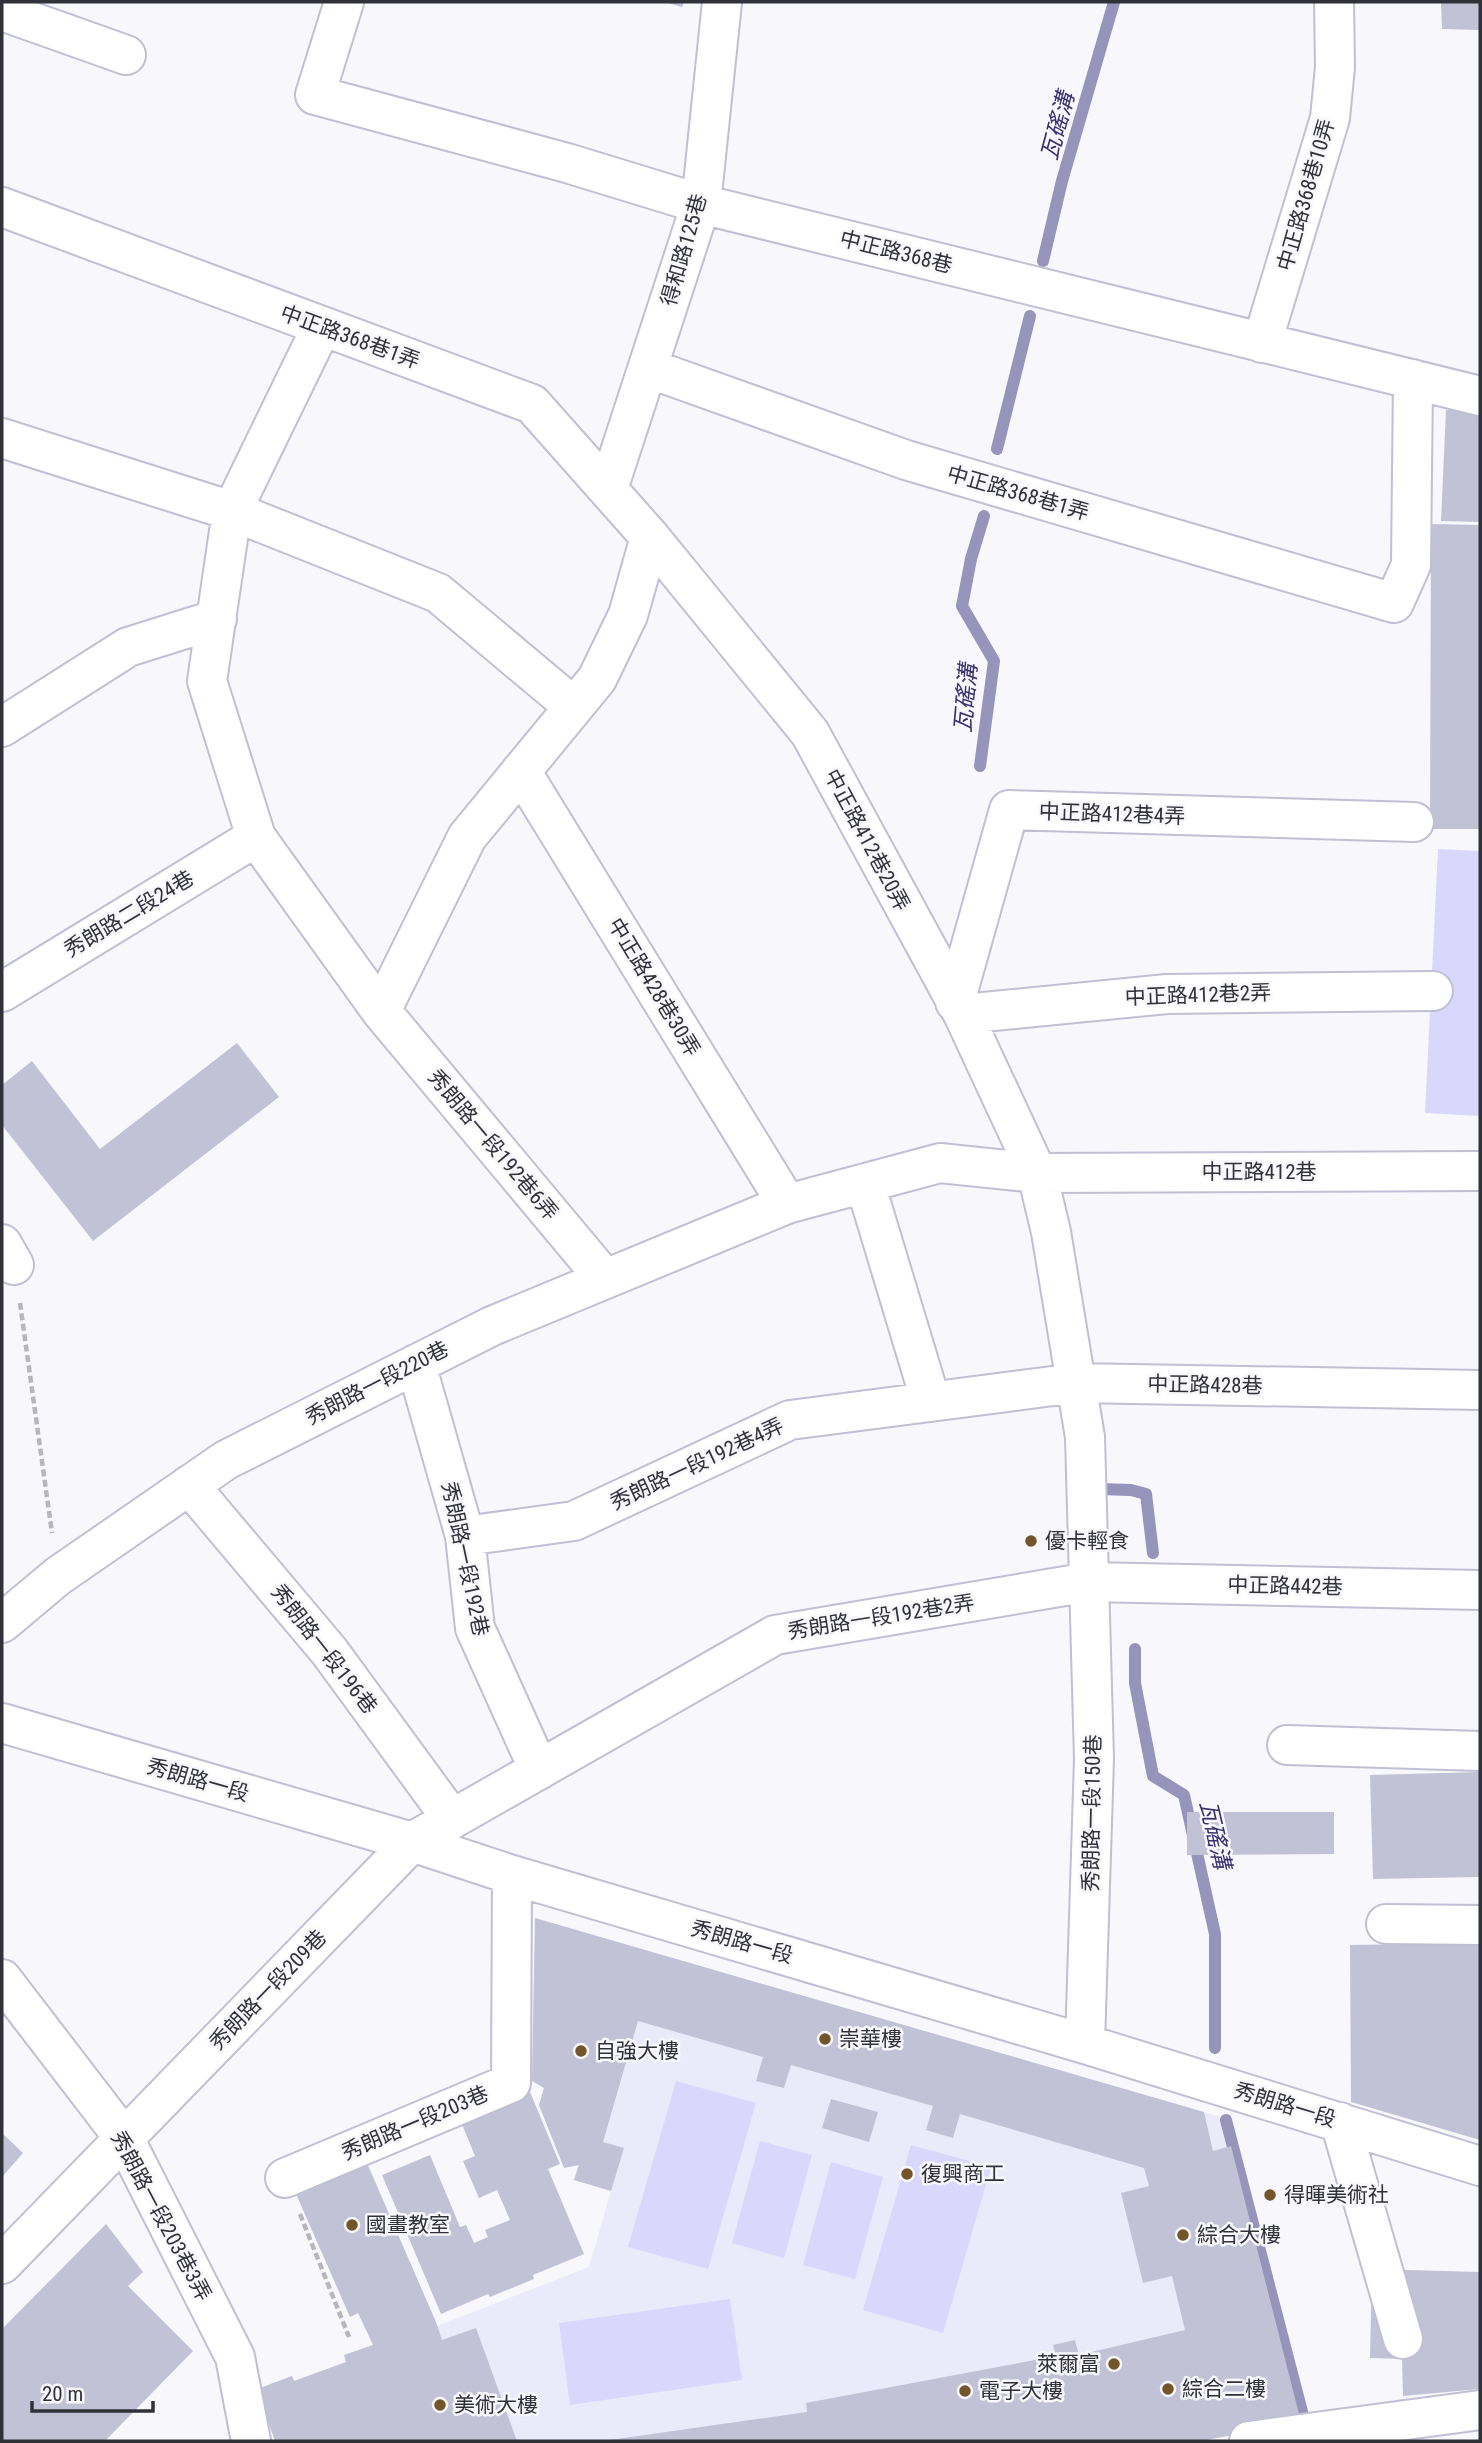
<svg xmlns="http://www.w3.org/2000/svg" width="1482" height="2443" font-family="'Roboto Condensed','Noto Sans TC',sans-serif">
	<rect width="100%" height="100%" fill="#f7f7fc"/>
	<path fill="#eaeafb" d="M535 1918 1224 2118 1301 2422 1201 2441H275L259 2396 260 2388 292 2376 294 2381 346 2363 344 2355 435 2322 437 2326 589 2267 611 2191 574 2180 578 2165 564 2168 539 2105 544 2088 532 2081Z"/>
	<path fill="#d9d8fc" d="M1438 849 1480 851V1116L1425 1113Z
		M676 2081 756 2103 708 2269 628 2247Z
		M760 2141 812 2155 784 2258 732 2243Z
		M911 2145 991 2167 943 2333 863 2310Z
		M831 2162 883 2177 855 2279 803 2265Z
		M730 2299 742 2380 570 2405 559 2323Z"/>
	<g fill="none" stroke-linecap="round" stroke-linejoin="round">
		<path stroke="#9694bb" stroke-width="12" d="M1043 261 1062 181 1114 2
			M997 449 1030 316
			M980 766 994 661 962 606 971 559 984 516
			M1098 1489 1131 1490 1146 1494 1153 1553
			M1135 1649V1683L1153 1776 1184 1795 1215 1934V2048
			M1226 2120 1306 2427"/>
	</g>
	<path fill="#c2c2d6" d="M664 2H684L682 7Z
		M1441 2H1480V30L1442 29Z
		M1446 410H1480V522L1441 521Z
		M1431 524 1480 525V829H1430Z
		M237 1043 279 1097 93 1241 2 1125V1085L32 1061 100 1149Z
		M1480 1772V1877L1373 1879 1370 1775Z
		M1187 1812H1334V1854L1187 1855Z
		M535 1918 1204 2112 1213 2151 1231 2146 1301 2422 1201 2441H603L807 2412 806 2403 1056 2356 1053 2345 1075 2340 1079 2355 1185 2330 1172 2276 1143 2283 1121 2193 1149 2186 1144 2168 960 2114 953 2138 926 2130 933 2106 791 2065 784 2088 756 2081 763 2057 638 2021 603 2142 624 2148 611 2191 574 2180 579 2165 564 2168 539 2105 544 2088 532 2081Z
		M1480 1943V2140L1351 2102 1350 1945Z
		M530 2092 560 2164 548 2169 584 2254 533 2275 534 2279 490 2297 488 2294 441 2314 382 2175 430 2155 460 2227 466 2225 474 2243 488 2237 485 2230 510 2220 497 2190 479 2198 463 2161 475 2156 461 2122Z
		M831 2099 878 2112 869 2142 822 2128Z
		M2 2133 23 2153 2 2177Z
		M367 2163 436 2322 442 2340 476 2328 517 2441H275L259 2396 260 2388 292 2376 294 2381 346 2362 344 2355 373 2345 358 2313 350 2317 296 2194Z
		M106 2224 143 2272 128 2286 193 2351 105 2441H2V2329Z
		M1372 2269 1480 2272V2389L1403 2396 1402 2359 1370 2358Z"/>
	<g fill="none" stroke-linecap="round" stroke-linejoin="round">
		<g stroke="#c0bfd4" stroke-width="42">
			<path id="minor" d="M344 2 315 95 567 163 701 204 1480 396
				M2 11 126 55
				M2 207 532 404 650 537 810 733 963 1014 1037 1173 1051 1232 1085 1437 1094 1759 1085 2044
				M322 326 232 511 207 681 256 837 381 1011 605 1279
				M1262 343 1330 118 1335 67 1334 2
				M648 368 906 460 1394 603 1411 565 1413 379
				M2 438 232 511 438 593 574 707
				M608 489 701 204 722 2
				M2 727 128 647 217 619
				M521 771 787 1204
				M2 992 256 837
				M955 1002 1009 810 1414 822
				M381 1011 467 837 597 679 628 615 650 537
				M963 1014 1167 994 1433 991
				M865 1183 931 1402
				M2 1244 14 1265
				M416 1364 465 1536 475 1628 539 1770
				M189 1485 329 1651 452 1819
				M465 1536 574 1521 790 1420 1076 1383 1480 1390
				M2 1623 58 1576 226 1460 492 1326 787 1204 940 1163 1037 1173 1480 1171
				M2 1723 412 1842 512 1875 1085 2044 1480 2166
				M1287 1745 1480 1751
				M1386 1924 1480 1925
				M2 1979 124 2138 235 2357 251 2441
				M1340 2122 1403 2339
				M285 2178 511 2083 512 1875
				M2 2264 412 1842 775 1635 1089 1582 1480 1590
				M1249 2441 1480 2410"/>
		</g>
		<path stroke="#b6b6bc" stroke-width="4.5" stroke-dasharray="7 3.5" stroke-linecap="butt" d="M20 1303 52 1533
			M300 2214 349 2337"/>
		<use href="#minor" stroke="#fff" stroke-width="38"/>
	</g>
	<g fill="#725528" stroke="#f7f7fc" stroke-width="2.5">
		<circle cx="1031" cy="1541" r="7"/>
		<circle cx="825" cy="2039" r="7"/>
		<circle cx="581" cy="2051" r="7"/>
		<circle cx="907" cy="2174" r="7"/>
		<circle cx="1270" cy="2195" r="7"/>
		<circle cx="352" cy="2225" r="7"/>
		<circle cx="1183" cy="2235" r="7"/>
		<circle cx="1114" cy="2364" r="7"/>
		<circle cx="1168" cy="2389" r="7"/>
		<circle cx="965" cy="2391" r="7"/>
		<circle cx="440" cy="2405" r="7"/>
	</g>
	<g text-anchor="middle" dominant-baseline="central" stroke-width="5" stroke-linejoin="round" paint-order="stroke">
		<g font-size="21" fill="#313139" stroke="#f7f7fc">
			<text transform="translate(1306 195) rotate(-74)">中正路368巷10弄</text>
			<text transform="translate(684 250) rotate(-74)">得和路125巷</text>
			<text transform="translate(896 252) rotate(14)">中正路368巷</text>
			<text transform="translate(350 337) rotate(20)">中正路368巷1弄</text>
			<text transform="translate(1018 493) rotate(16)">中正路368巷1弄</text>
			<text transform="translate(1112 814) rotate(2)">中正路412巷4弄</text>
			<text transform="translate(867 840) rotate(62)">中正路412巷20弄</text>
			<text transform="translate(129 914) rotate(-31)">秀朗路二段24巷</text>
			<text transform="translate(654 987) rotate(59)">中正路428巷30弄</text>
			<text transform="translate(1198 995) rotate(-2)">中正路412巷2弄</text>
			<text transform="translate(493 1145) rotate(50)">秀朗路一段192巷6弄</text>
			<text x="1259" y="1172">中正路412巷</text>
			<text transform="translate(377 1383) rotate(-27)">秀朗路一段220巷</text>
			<text transform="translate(1205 1385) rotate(1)">中正路428巷</text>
			<text transform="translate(697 1464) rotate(-25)">秀朗路一段192巷4弄</text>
			<text transform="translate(465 1559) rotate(78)">秀朗路一段192巷</text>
			<text transform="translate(1285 1586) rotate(1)">中正路442巷</text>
			<text transform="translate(881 1617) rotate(-9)">秀朗路一段192巷2弄</text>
			<text transform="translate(324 1649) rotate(52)">秀朗路一段196巷</text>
			<text transform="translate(198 1780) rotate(16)">秀朗路一段</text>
			<text transform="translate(1092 1813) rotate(-89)">秀朗路一段150巷</text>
			<text transform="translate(742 1942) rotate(16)">秀朗路一段</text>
			<text transform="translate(268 1990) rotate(-46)">秀朗路一段209巷</text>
			<text transform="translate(1285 2105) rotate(17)">秀朗路一段</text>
			<text transform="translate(415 2123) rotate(-23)">秀朗路一段203巷</text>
			<text transform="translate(161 2216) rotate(62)">秀朗路一段203巷3弄</text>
		</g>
		<g font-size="21" fill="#313139" stroke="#f7f7fc" text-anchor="start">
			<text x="1045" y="1541">優卡輕食</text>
			<text x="839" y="2039">崇華樓</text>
			<text x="595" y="2051">自強大樓</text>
			<text x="921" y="2174">復興商工</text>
			<text x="1284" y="2195">得暉美術社</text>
			<text x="366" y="2225">國畫教室</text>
			<text x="1197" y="2235">綜合大樓</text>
			<text x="1100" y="2364" text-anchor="end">萊爾富</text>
			<text x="1182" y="2389">綜合二樓</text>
			<text x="979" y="2391">電子大樓</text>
			<text x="454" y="2405">美術大樓</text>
		</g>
		<g font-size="23" font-style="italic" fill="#39306e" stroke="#f7f7fc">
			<text transform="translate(1058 126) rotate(-75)">瓦磘溝</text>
			<text transform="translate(966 698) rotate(-85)">瓦磘溝</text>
			<text transform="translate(1215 1835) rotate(77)">瓦磘溝</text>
		</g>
	</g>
	<rect width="1482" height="2443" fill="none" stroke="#313139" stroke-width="7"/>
	<path d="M32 2401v10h121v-10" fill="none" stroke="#313139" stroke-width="3.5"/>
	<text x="42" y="2401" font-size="21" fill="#313139" stroke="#f7f7fc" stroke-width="5" paint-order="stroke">20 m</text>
</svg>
